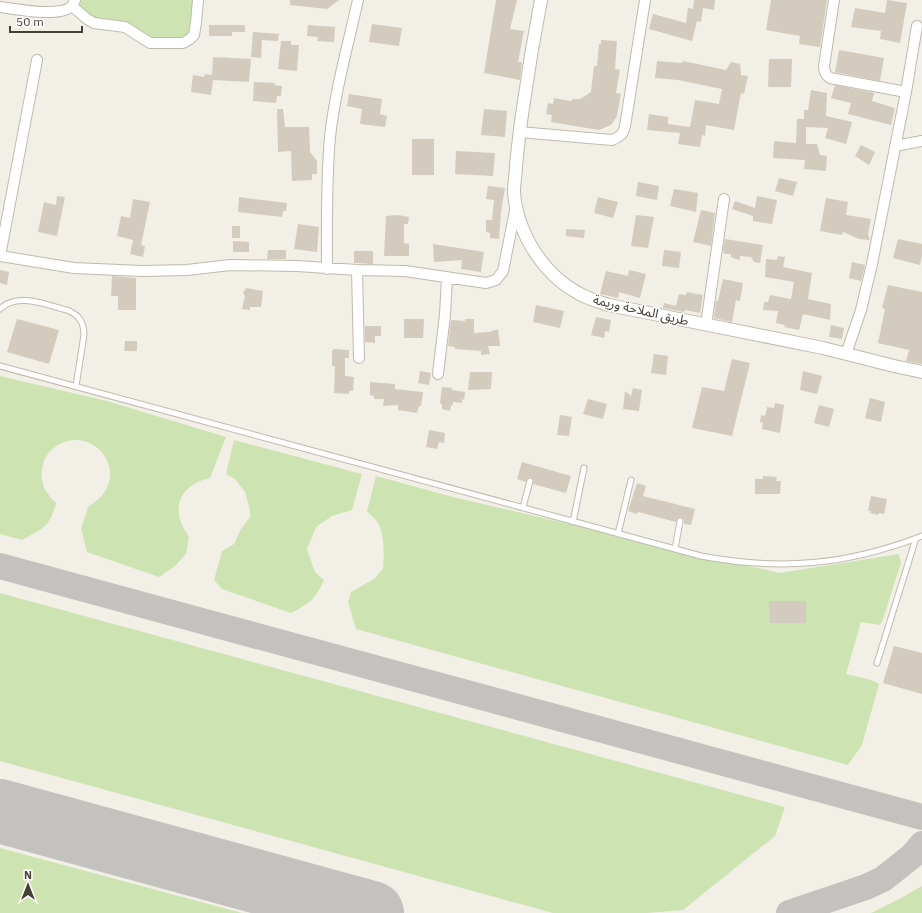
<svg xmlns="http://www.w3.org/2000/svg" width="922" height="913" font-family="'IBM Plex Sans','Noto Sans Arabic',sans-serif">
	<rect width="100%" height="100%" fill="#f2efe7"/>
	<path fill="#cde4b2" d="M75 0H198L190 39 156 44 137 35 87 19Z
		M0 376 107 401 226 437 210 478C179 485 169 510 189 536L186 554 174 567 159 577 87 552 81 529 88 507C139 477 91 419 54 448 49 452 44 458 43 465 39 481 44 492 56 503 50 527 42 529 22 540L0 534Z
		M234 440 362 474 352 510 332 516 316 527 307 549 315 572 324 580C315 600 310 603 291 613L222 589 214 580 222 551 234 544 241 529 250 517V510L245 492 236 480 226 474Z
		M376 476 453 497 779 573 899 554 901 563 883 619 880 625 861 622 846 674 871 680 879 684 862 745 848 765 356 629 348 602 351 592 374 579 383 569C384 554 385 537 378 523 376 519 370 515 367 511Z
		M0 593 785 807 775 836 683 910 647 913H553L0 761Z
		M0 848 242 913H0Z
		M922 886V913H871L903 897Z"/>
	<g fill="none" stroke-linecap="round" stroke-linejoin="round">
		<path stroke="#c4c2be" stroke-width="26" d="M0 566 922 817
			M789 913 866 887 883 879 912 856 922 844"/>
		<path stroke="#c4c2be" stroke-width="64" d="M0 811 372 913"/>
	</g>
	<path fill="#d3cbbd" d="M290 0H339L327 9 290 5Z
		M496 0H517L510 29 524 31 518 62H522L520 80 484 73Z
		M694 0H715L714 10 703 8 701 22 697 21 692 41 649 29 653 14 686 23 688 8 693 9Z
		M771 0H827L820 47 799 44 800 36 766 30Z
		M887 0 907 3 900 43 880 39 881 31 851 27 855 8 885 13Z
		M372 24 402 28 399 46 369 42Z
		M209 25H245V32H232V36H209Z
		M308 25 335 27 334 42 317 41 318 37 307 36Z
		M253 32 279 34 278 41 262 40 261 58 251 57Z
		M601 40 617 41 615 69 620 70 616 93 621 94 617 116 611 125 599 130 551 122 552 115 546 114 548 103 553 104 554 98 571 101 573 99H580L591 92 594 66H597L599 44H601Z
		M281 41H291V45H299L297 71 278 69Z
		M839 50 884 58 880 81 835 72Z
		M213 57 251 59 249 82 213 80 211 95 191 92 193 75 204 77 205 74 212 75Z
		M769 59H792L791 87H768Z
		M657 61 682 63 683 61 726 70 731 62 740 64 741 75 748 76 744 94 741 93 734 130 706 125 705 136 702 135 700 147 678 144 680 133 647 130 649 114 668 117V124L690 127 695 100 719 104 722 89 678 80 655 78Z
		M254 82 275 83 274 85 282 86 281 96H277L276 103 253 101Z
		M835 85 874 93 872 101 895 108 891 125 848 114 851 103 831 98Z
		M811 90 827 93 826 116 852 122 846 144 825 138 828 128 806 127V144H817L820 155 827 156 826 171 804 169 805 160 773 158 774 141 796 143 797 119H804V110H808Z
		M349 94 382 99 380 114 387 116 385 127 360 124 362 109 347 106Z
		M277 109H283L285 127H309L310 152 317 161V174H312V180L292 181 291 151 278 152Z
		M484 109 507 111 505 137 481 135Z
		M412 139H434V175H412Z
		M861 145 875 152 869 165 855 156Z
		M456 151 495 153 493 176 455 174Z
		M779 178 797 182 793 196 775 191Z
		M638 182 659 186 657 200 636 196Z
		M488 186 505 188 501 212 499 239 490 238V233L486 232V220H492L494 200 486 199Z
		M674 189 698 193 696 212 670 206Z
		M57 196 65 197 57 236 38 232 44 202 56 205Z
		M757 196 777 200 772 224 753 221V216L732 209 735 201 755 208Z
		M239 197 287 203 286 211H283L282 217 238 212Z
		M598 197 618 202 613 218 594 213Z
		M826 198 848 202 846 215 871 219 868 234 870 240 859 239 843 232 842 235 820 231Z
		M133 199 150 202 141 245 145 246 143 257 130 254 133 240 117 236 121 216 130 218Z
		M701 210 715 213 711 246 693 242Z
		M398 215 409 217 408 224H404V243L409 244V256H384L386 216Z
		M636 215 654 217 648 248 631 246Z
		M298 224 319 227 317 252 294 249Z
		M232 226H240V238H232Z
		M566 229 585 230 584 238 566 236Z
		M725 239 763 245 760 263 754 262 751 257 740 256V260L735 259 731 257V254H724L723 250Z
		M898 239 922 244V255L920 265 893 258Z
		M233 241 249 242V252H233Z
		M433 244 484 252 481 272 461 269 462 260 434 262Z
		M268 250H286V259H267Z
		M664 250 681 252 679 268 662 266Z
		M354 251H373V264L354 263Z
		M778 256 785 257 783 267 812 273 808 299 831 304 830 320 803 314 799 330 784 327 785 325 776 323 778 311 763 310 764 302H768L770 295 791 299 794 282 765 277 766 259 777 260Z
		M852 262 865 265 861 281 849 278Z
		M0 270 9 272 7 285 0 283Z
		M629 270 646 274 640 298 619 292 618 298 600 294 606 271 628 276Z
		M112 276 136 278V310H118V296H111Z
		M723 279 743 283 740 301 736 300 732 322 714 318 716 301H718Z
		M888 285 922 292V364L906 361 909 350 878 343 885 309 882 308Z
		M246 288 263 291 261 307H250V310L242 309 245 296 243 293Z
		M687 292 703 295 700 313 685 310 684 312 663 308 664 303 676 306 679 294 686 295Z
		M536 305 564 311 560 328 533 322Z
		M596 317 611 320 609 332 605 331 604 338 591 335Z
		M17 319 59 330 49 364 7 352Z
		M404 319H424L423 338H404Z
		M465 319H474V333L490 332 498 329 500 346H488L490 354 481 355V351L455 349V347L448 346 451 320 465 321Z
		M831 325 844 328 842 339 829 337Z
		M365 326H381V336H375V343L365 342Z
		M125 341H137V351H124Z
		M334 349 349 350V358H345V376L354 377 353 391H349V394L334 393 335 366H332V351Z
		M654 354 668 356 666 375 651 373Z
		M732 359 750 363 732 436 692 428 702 387 724 391Z
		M420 371 431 373 429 385 418 383Z
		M803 371 822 376 817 394 800 390Z
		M470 372H492L491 389 468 390Z
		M370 382 395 384V389L423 392 421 406H419L417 413 398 410V405L383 406 384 399H374V396L370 395Z
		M442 387 452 388V390L465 392 464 400 462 399V403L453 402V405H451L450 411 442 409V404L440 403Z
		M633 388 642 390 639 411 623 409 625 391 631 396Z
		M870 398 885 402 881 422 865 418Z
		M588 399 607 404 603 419 583 414Z
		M775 403 784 405 780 433 762 429 763 423 760 422 761 415 765 416 767 407 774 408Z
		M819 405 834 409 829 427 814 423Z
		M560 415 572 417 569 436 557 435Z
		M429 430 445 433 444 443 439 442 437 449 426 447Z
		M522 462 571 476 566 493 533 484 534 480 531 477 527 478 526 482 517 479Z
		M763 476 777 477 776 481H781L780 494H755V479H763Z
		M637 483 646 486 643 496 695 509 691 525 684 524V519L681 517 677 518 676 522 638 512 637 514 628 511Z
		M871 496 887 499 884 514 879 513 878 515 870 513 871 511H868Z
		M769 601H806V623H770Z
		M894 646 922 653V694L883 683Z"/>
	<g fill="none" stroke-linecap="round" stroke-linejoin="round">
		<g stroke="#c0baad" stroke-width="7">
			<path id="service" d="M0 309C17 292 46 305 67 310 79 315 84 322 84 335L76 386
				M0 366 701 556C780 571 847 565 922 536
				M523 507 530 481
				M573 522 584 468
				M618 534 631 480
				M675 549 680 521
				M877 663 916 538"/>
		</g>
		<g stroke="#c0baad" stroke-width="12">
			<path id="minor" d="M834 0 824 66C824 71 825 75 830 78L906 92
				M72 6 87 19 94 23 125 27 150 43H183L190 39 194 35 196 23 198 0
				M0 7C16 9 60 18 72 6 73 4 74 2 75 0
				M519 132 612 140C624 135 624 132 626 120L645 0
				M895 146 922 141
				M0 256 74 268 142 271 187 270 230 265 297 266 357 270 405 271 486 283 496 280 503 271 516 206
				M0 256 37 60
				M327 269C327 225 326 181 330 137 335 91 348 45 358 0
				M357 270 359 358
				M706 325 724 199
				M846 354 861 310 872 264 906 92 917 26
				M438 374 445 315 447 278"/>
		</g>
		<g stroke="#c0baad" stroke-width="14">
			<path id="tertiary" d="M541 0C534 36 528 72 523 108 520 127 518 146 516 165 516 174 514 183 514 192 517 233 543 274 578 293 588 299 599 302 609 305L823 348 894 366 922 372"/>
		</g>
		<use href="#service" stroke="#fff" stroke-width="5"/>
		<use href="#minor" stroke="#fff" stroke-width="10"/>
		<use href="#tertiary" stroke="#fff" stroke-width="12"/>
	</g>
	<g text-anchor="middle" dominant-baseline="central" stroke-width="3" stroke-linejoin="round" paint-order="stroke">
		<g font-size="13" fill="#453f36" stroke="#fff">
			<text transform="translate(641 310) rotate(13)">طريق الملاحة وريمة</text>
		</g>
	</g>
	<g transform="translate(28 885)" stroke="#ffffff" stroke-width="3" paint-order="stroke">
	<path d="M0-3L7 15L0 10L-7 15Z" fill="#453f36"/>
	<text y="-6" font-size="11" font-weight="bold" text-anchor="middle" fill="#453f36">N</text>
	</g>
	<path d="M10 26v6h72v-6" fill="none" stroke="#453f36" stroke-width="2"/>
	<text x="16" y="26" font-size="12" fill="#453f36" stroke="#ffffff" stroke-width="3" paint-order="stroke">50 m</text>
</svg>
